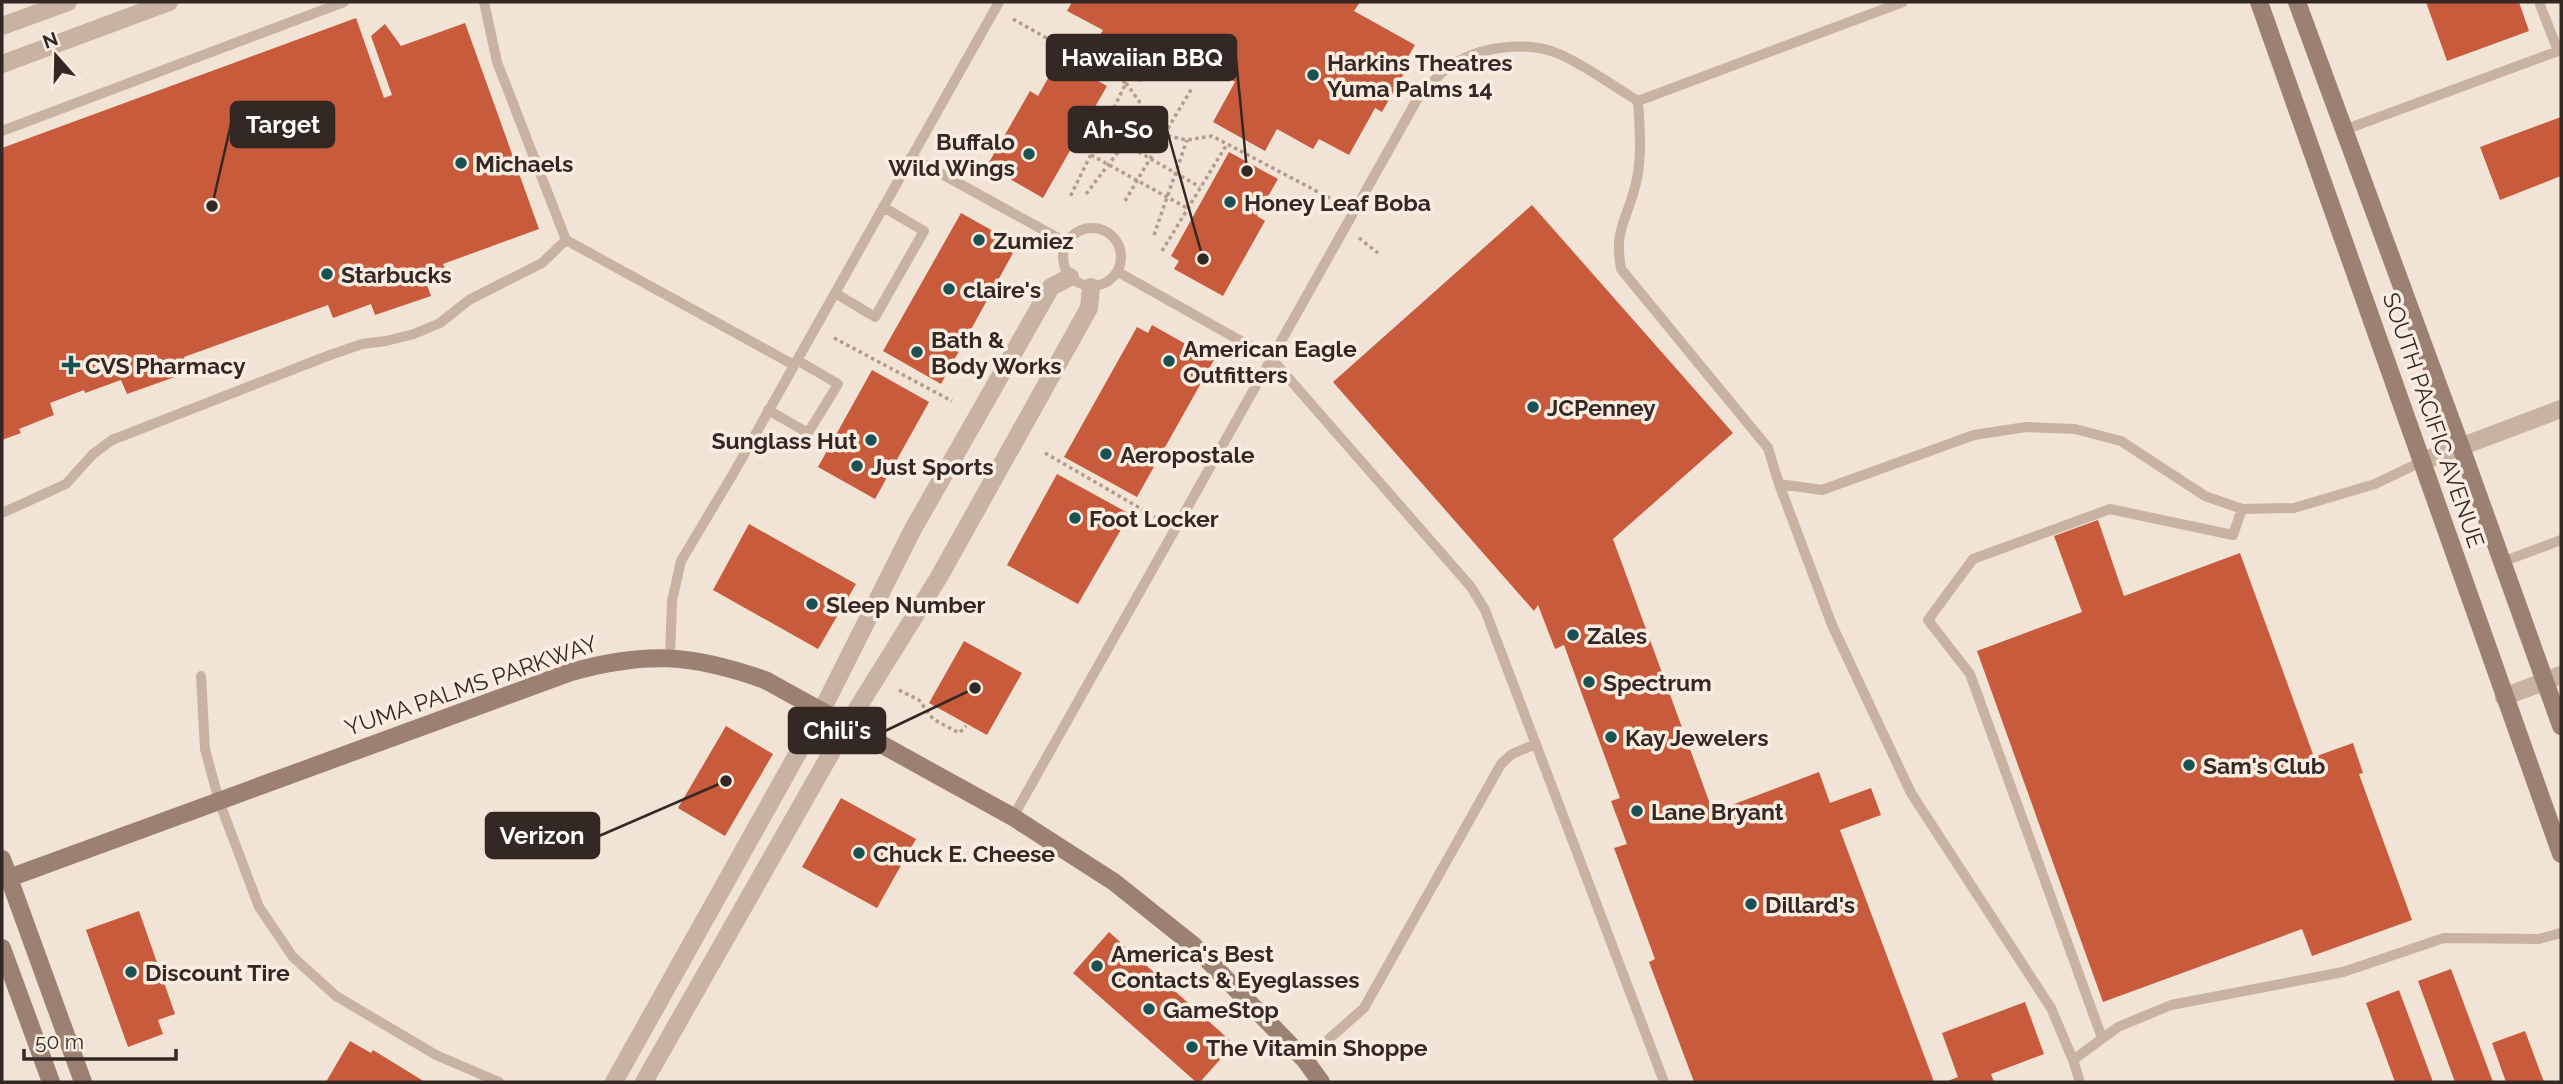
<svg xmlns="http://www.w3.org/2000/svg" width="2563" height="1084" font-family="Raleway,sans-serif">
	<rect width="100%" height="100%" fill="#f1e3d5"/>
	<path fill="#c85b3b" d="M1072 2H1360L1354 11 1415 45 1403 65 1407 68 1382 112 1375 108 1349 155 1319 139 1313 149 1277 129 1265 151 1213 122 1235 82 1164 42 1141 82 1090 53 1103 30 1067 11Z
		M2426 2H2519L2529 31 2447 61Z
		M356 18 384 98 392 95 371 36 385 24 401 46 465 23 539 229 443 264 446 271 425 279 431 296 375 315 371 304 333 318 328 305 184 357 189 372 127 394 121 380 85 393 84 390 50 403 54 415 19 429 21 433 2 440V148Z
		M1059 59 1107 86 1043 198 987 166 1030 91 1038 96Z
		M2561 117V176L2500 200 2480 147Z
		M1229 152 1278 179 1257 216 1265 221 1223 296 1174 269 1179 261 1171 256Z
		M1532 205 1733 433 1613 539 1713 812 1819 772 1830 803 1871 788 1881 815 1840 830 1934 1082H1694L1649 962 1655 959 1614 848 1627 844 1611 801 1620 798 1564 645 1555 649 1538 605 1534 611 1333 382Z
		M961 213 1009 240 1005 249 1013 253 941 384 883 351Z
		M1152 325 1214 360 1137 497 1064 457 1137 327 1148 333Z
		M872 370 929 402 875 499 818 467Z
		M1057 474 1130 514 1078 604 1007 565Z
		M2098 520 2124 596 2240 553 2314 757 2353 743 2363 773 2359 774 2412 920 2312 956 2302 929 2103 1002 1977 651 2082 612 2054 536Z
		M749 524 856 584 818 649 713 590Z
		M964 641 1022 673 987 735 929 703Z
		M726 726 773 754 725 836 678 808Z
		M841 798 916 839 877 908 802 867Z
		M139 911 175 1014 158 1020 163 1034 128 1047 86 930Z
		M1109 932 1234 1044 1200 1082H1196L1073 973Z
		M2451 969 2493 1082H2455L2418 981Z
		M2399 990 2433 1082H2395L2366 1003Z
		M2025 1002 2044 1054 1991 1074 1994 1082H1945L1958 1077 1942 1033Z
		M2525 1031 2544 1082H2506L2492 1043Z
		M350 1041 371 1053 373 1050 425 1082H326Z"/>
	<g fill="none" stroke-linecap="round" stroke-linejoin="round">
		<path stroke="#b49c8c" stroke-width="3.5" stroke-dasharray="3.5 3.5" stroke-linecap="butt" d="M1013 19 1126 83 1069 199
			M1126 83 1139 101 1144 118 1164 135 1187 140 1212 136 1341 204
			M1102 131 1200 187
			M1091 155 1187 208
			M1086 194 1144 118
			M1125 201 1192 88
			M1154 235 1187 140
			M1359 238 1378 253
			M1162 251 1227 144
			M834 338 952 401
			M1045 453 1164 522
			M899 690 919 700 933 719 959 733 966 726"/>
		<path stroke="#c8b2a1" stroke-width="10" d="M1903 2 1638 101C1640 133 1643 163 1633 194 1623 227 1615 232 1621 269L1768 448 1779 484 1822 490 1974 435 2026 427 2075 429 2121 441 2205 496 2242 509 2294 508 2375 484 2423 461
			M2539 2 2558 51
			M2344 130 2561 50
			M2 131 344 2
			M911 157 1067 243
			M1063 257a29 29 0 1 1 58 0a29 29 0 1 1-58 0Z
			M566 240 794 365
			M1118 272 1271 358 1471 587 1485 610 1664 1082
			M835 293 875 317 924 231 883 207
			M768 410 808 433 838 384 797 360
			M1779 484 1832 625 1911 793 2051 1008 2073 1060
			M2 513 66 484 93 454 112 440 330 355 362 344 386 341 414 334 440 323 469 300 542 263 566 240 497 62 484 2
			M2502 562 2561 540
			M670 657 672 601 681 561 733 474 999 2
			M201 676 205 749 219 801 259 907 293 957 336 996 436 1055 499 1082
			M1013 817 1418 98C1430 85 1442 70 1458 61 1486 46 1529 41 1559 54 1585 65 1613 86 1638 101
			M2102 1038 1970 674 1928 620 1973 559 2110 509 2233 535 2242 509
			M1305 1060 1364 1008 1501 764 1512 754 1536 744
			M2080 1082 2073 1060 2118 1027 2171 1005 2343 972 2444 938 2539 939 2561 933"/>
		<path stroke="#c8b2a1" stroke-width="18" d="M2 26 68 2
			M2 64 169 2
			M2423 461 2561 409
			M2504 697 2561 675
			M614 1082 822 710 913 529 1051 287 1070 277
			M644 1082 847 725 939 577 1089 308 1091 287"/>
		<path stroke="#9c8173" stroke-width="18" d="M2259 2 2561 854
			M2297 2 2461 447 2561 726
			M2 859 83 1082
			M9 878 571 672C646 651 692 654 765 680L1013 817 1114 882 1193 945 1305 1060 1321 1082
			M2 948 51 1082"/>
	</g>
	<g fill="#1a5254" stroke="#f9ede1" stroke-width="2.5">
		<circle cx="1313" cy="75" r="7"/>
		<circle cx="1029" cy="154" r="7"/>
		<circle cx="461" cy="163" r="7"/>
		<circle cx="1230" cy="202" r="7"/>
		<circle cx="979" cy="240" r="7"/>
		<circle cx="327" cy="274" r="7"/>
		<circle cx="949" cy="289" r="7"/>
		<circle cx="917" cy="352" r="7"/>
		<circle cx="1169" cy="361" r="7"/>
		<path d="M67.5 354.5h7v7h7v7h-7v7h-7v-7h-7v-7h7z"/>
		<circle cx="1533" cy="407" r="7"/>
		<circle cx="871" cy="440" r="7"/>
		<circle cx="1106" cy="454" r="7"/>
		<circle cx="857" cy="466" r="7"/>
		<circle cx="1075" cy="518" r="7"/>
		<circle cx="812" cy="604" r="7"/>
		<circle cx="1573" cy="635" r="7"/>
		<circle cx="1589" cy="682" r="7"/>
		<circle cx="1611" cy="737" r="7"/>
		<circle cx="2189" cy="765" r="7"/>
		<circle cx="1637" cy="811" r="7"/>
		<circle cx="859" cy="853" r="7"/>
		<circle cx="1751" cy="904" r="7"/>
		<circle cx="1097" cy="966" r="7"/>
		<circle cx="131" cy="972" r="7"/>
		<circle cx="1149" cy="1009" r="7"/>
		<circle cx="1192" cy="1047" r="7"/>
	</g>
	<g text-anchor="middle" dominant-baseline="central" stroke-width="7" stroke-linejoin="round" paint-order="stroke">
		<g font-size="23" font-weight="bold" fill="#332824" stroke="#f9ede1" text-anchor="start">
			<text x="1327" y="62">Harkins Theatres<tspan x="1327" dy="26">Yuma Palms 14</tspan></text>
			<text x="1015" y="141" text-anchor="end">Buffalo<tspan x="1015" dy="26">Wild Wings</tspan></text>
			<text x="475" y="163">Michaels</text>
			<text x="1244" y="202">Honey Leaf Boba</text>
			<text x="993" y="240">Zumiez</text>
			<text x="341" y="274">Starbucks</text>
			<text x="963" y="289">claire's</text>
			<text x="931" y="339">Bath &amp;<tspan x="931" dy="26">Body Works</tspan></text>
			<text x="1183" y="348">American Eagle<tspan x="1183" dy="26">Outfitters</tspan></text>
			<text x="85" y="365">CVS Pharmacy</text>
			<text x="1547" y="407">JCPenney</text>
			<text x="857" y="440" text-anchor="end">Sunglass Hut</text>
			<text x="1120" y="454">Aeropostale</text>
			<text x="871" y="466">Just Sports</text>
			<text x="1089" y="518">Foot Locker</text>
			<text x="826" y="604">Sleep Number</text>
			<text x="1587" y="635">Zales</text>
			<text x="1603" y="682">Spectrum</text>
			<text x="1625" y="737">Kay Jewelers</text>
			<text x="2203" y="765">Sam's Club</text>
			<text x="1651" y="811">Lane Bryant</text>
			<text x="873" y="853">Chuck E. Cheese</text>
			<text x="1765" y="904">Dillard's</text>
			<text x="1111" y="953">America's Best<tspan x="1111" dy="26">Contacts &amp; Eyeglasses</tspan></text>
			<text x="145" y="972">Discount Tire</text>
			<text x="1163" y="1009">GameStop</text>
			<text x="1206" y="1047">The Vitamin Shoppe</text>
		</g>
		<g font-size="23" fill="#332824" stroke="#f9ede1">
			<text transform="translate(2434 420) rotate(71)">SOUTH PACIFIC AVENUE</text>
			<text transform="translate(471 685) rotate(-19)">YUMA PALMS PARKWAY</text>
		</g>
	</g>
	<path fill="none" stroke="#332824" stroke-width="2.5" d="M1247 171L1236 58M212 206L231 124M1203 259L1167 130M975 688L885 731M726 781L599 836"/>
	<g fill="#332824" stroke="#f9ede1" stroke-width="2.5">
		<circle cx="1247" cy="171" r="7"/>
		<circle cx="212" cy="206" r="7"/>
		<circle cx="1203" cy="259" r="7"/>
		<circle cx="975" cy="688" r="7"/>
		<circle cx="726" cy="781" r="7"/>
	</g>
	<g fill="#332824" stroke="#332824" stroke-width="2.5">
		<rect x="1047" y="35" width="189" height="45" rx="7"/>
		<rect x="231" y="102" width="103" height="45" rx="7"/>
		<rect x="1069" y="107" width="98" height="45" rx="7"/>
		<rect x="789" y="708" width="96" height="45" rx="7"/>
		<rect x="486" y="813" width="113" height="45" rx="7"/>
	</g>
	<g font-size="24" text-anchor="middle" font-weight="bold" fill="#fff">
		<text x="1142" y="66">Hawaiian BBQ</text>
		<text x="283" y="133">Target</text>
		<text x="1118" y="138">Ah-So</text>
		<text x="837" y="739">Chili's</text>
		<text x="542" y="844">Verizon</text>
	</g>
	<rect width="2563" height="1084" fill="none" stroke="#332824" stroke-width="7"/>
	<g transform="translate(56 56) rotate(340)" stroke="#f9ede1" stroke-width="5" paint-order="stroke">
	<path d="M0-5L12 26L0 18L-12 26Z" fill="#332824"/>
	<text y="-10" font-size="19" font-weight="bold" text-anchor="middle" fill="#332824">N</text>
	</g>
	<path d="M24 1049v10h152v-10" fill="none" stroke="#332824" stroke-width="3.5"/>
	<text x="35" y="1049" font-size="21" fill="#332824" stroke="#f9ede1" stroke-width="5" paint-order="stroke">50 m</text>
</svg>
